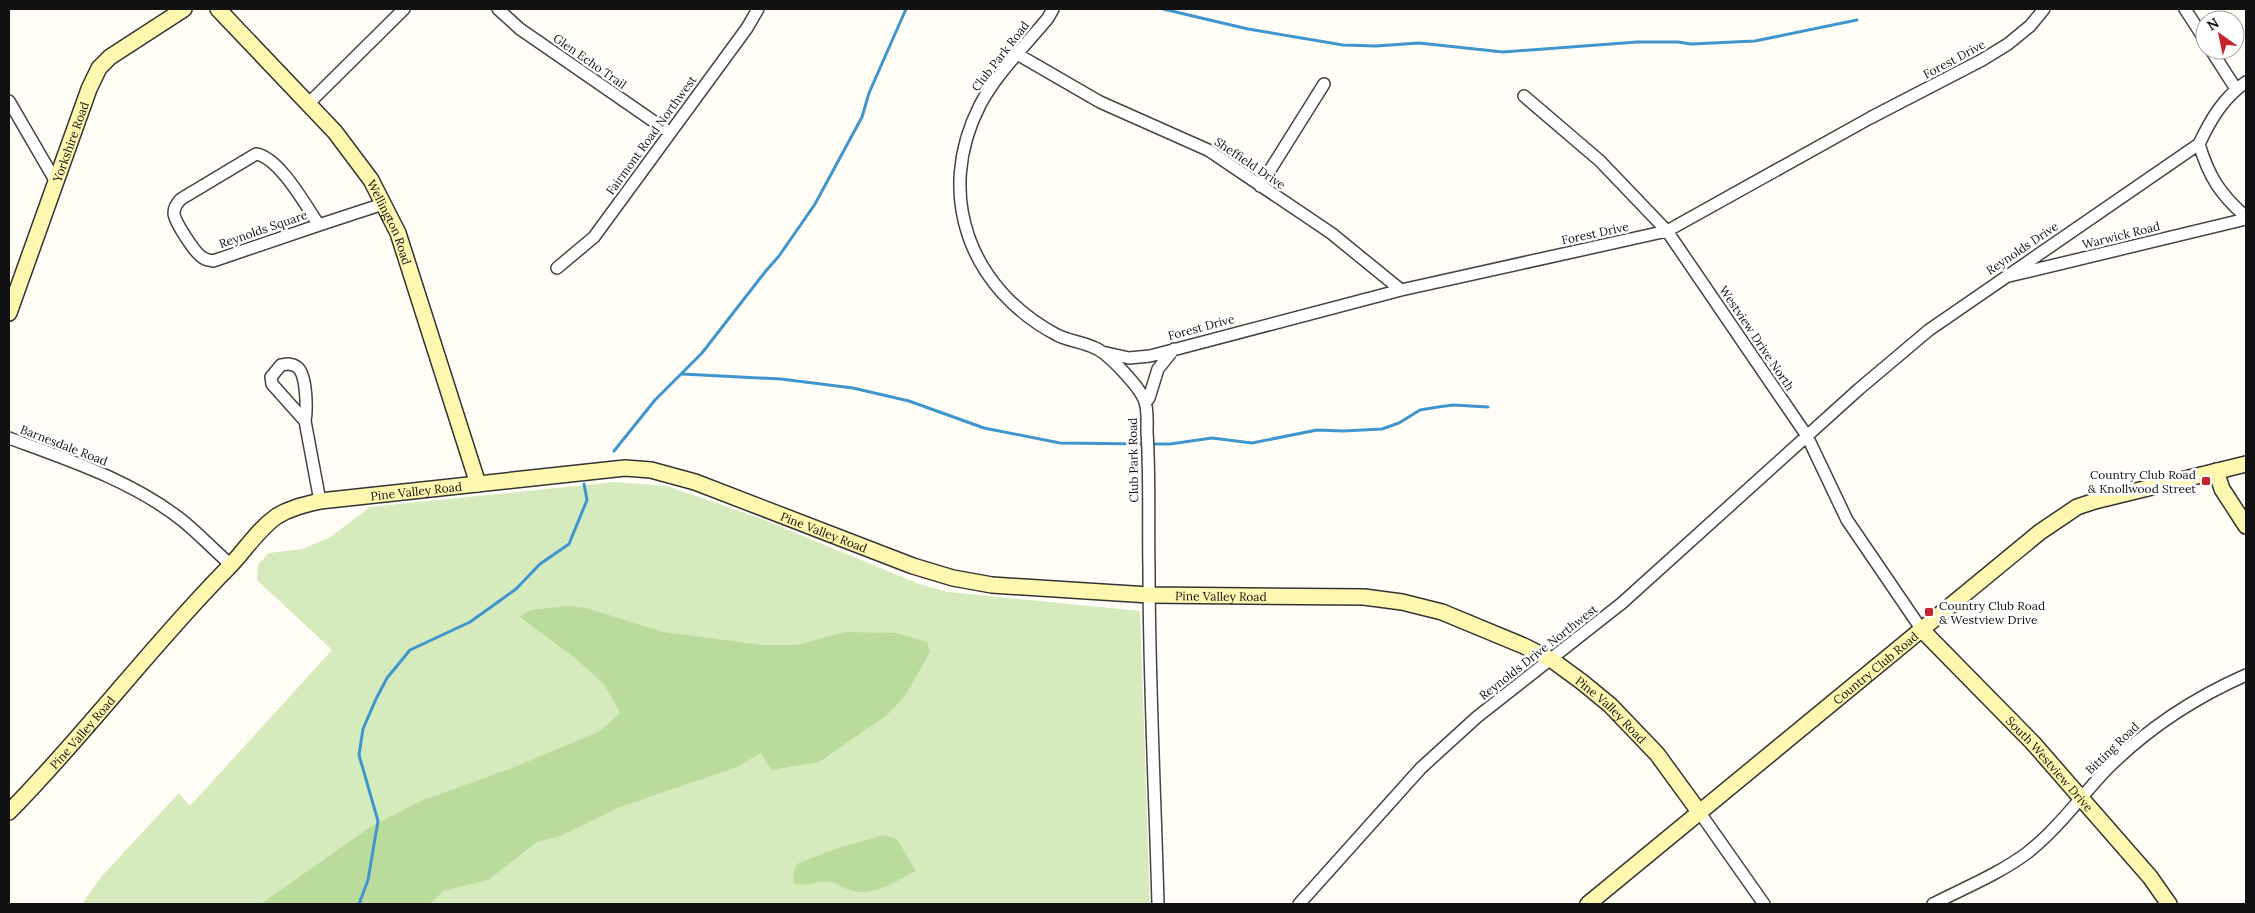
<svg xmlns="http://www.w3.org/2000/svg" width="2255" height="913" font-family="Lora,serif">
	<rect width="100%" height="100%" fill="#fffdf5"/>
	<path fill="#d5ebbd" d="M615 482 667 486 757 517 919 584 948 592 1140 611 1150 904H82L101 877 179 793 190 806 332 650 257 580 258 565 269 553 302 549 329 538 370 507Z"/>
	<path fill="#b9dc9c" d="M568 606 586 608 663 632 763 645H797L845 632 896 633 927 642 930 652 905 696 887 715 819 762 771 770 761 753 737 767 620 807 560 836 537 842 488 880 443 891 430 904H261L370 827 421 801 515 767 600 731 620 713 604 684 574 657 520 617 531 610Z
		M883 835 897 839 916 871C896 881 872 898 850 890 844 889 838 883 832 882 818 879 807 888 794 883L793 874 797 864 829 851Z"/>
	<g fill="none" stroke-linecap="round" stroke-linejoin="round">
		<path stroke="#3f96cf" stroke-width="3" d="M1163 9 1248 29 1343 45 1376 46 1419 43 1503 52 1637 42H1678L1691 44 1755 41 1857 20
			M682 374 781 379 853 388 909 401 984 428 1060 443 1145 444
			M1151 444H1170L1212 438 1252 443 1317 430 1343 431 1382 429 1399 423 1420 410 1438 407 1453 405 1488 407
			M614 451 655 400 702 353 765 272 779 256 815 204 862 117 869 93 906 9
			M359 904 368 880 378 821 359 755 363 729 376 699 387 678 410 650 470 622 516 589 540 564 569 544 587 500 584 484"/>
		<g stroke="#444" stroke-width="14">
			<path id="street" d="M498 9 520 29 669 132
				M1053 9 1048 18C1025 46 997 73 980 105 934 195 970 289 1057 335 1069 341 1083 342 1095 348 1108 353 1141 388 1145 402 1148 411 1147 423 1147 432 1150 477 1148 523 1149 568 1149 680 1155 792 1158 904
				M2185 9 2205 40
				M2211 50 2236 89
				M1017 54 1100 102 1208 150 1331 233 1401 290
				M1524 96 1600 161 1667 231 1807 436 1847 520 1922 630
				M9 101 56 182
				M308 104 404 9
				M2199 144C2209 177 2220 194 2246 217
				M256 154C279 157 306 206 319 225L213 261C209 260 205 260 202 257 195 253 174 221 174 213 174 207 177 203 181 199Z
				M1260 186 1324 84
				M319 225 383 204
				M557 268 594 237 747 28 758 9
				M2009 276 2246 219
				M1102 352 1129 358 1150 356 1401 290 1667 231 1870 118 1982 60 2008 44 2030 26 2044 9
				M1146 402 1149 398 1158 369 1174 349
				M305 421C307 410 307 374 297 367 292 363 287 364 281 365L271 377 272 384 305 421 320 501
				M9 438C69 460 133 481 183 521 200 535 215 551 231 565
				M1700 813 1764 904
				M1299 904 1421 768 1477 717 1622 603 1859 389 1929 330 2199 144C2211 119 2223 98 2246 82
				M1933 904C1964 888 1999 874 2027 853 2058 829 2081 796 2108 768 2149 727 2194 698 2246 675"/>
		</g>
		<g stroke="#333" stroke-width="18">
			<g id="secondary">
				<path id="s1" d="M218 9 335 132 371 180 398 233 478 484"/>
				<path id="s2" d="M9 313 89 89 99 68 110 57 184 9"/>
				<path d="M2216 471 2222 489 2246 526"/>
				<path id="s3" d="M1922 630 2033 743 2150 877 2169 904"/>
				<path id="s4" d="M9 812C86 734 151 646 227 569 244 552 257 530 277 516 290 508 304 505 320 501L625 468 651 470 695 482 913 566 953 578 992 585 1149 595 1364 597 1402 602 1442 612 1524 646 1552 660 1582 682 1610 705 1657 754 1700 813"/>
				<path id="s5" d="M1588 904 2040 532 2077 507 2095 501 2246 464"/>
			</g>
		</g>
		<use href="#street" stroke="#fff" stroke-width="11"/>
		<use href="#secondary" stroke="#fff6b0" stroke-width="15"/>
	</g>
	<g fill="#c4262e" stroke="#fff" stroke-width="2">
		<rect x="2201" y="476" width="10" height="10" rx="2.5"/>
		<rect x="1924" y="607" width="10" height="10" rx="2.5"/>
	</g>
	<g text-anchor="middle" dominant-baseline="central" stroke-width="5" stroke-linejoin="round" paint-order="stroke">
		<g font-size="12" fill="#111" stroke="#fff">
			<text transform="translate(1000 56) rotate(-52)">Club Park Road</text>
			<text transform="translate(1954 59) rotate(-28)">Forest Drive</text>
			<text transform="translate(590 61) rotate(35)">Glen Echo Trail</text>
			<text transform="translate(651 135) rotate(-54)">Fairmont Road Northwest</text>
			<text stroke="none"><textPath href="#s2" startOffset="182">Yorkshire Road</textPath></text>
			<text transform="translate(1250 163) rotate(34)">Sheffield Drive</text>
			<text stroke="none"><textPath href="#s1" startOffset="276">Wellington Road</textPath></text>
			<text transform="translate(263 229) rotate(-19)">Reynolds Square</text>
			<text transform="translate(1595 233) rotate(-12)">Forest Drive</text>
			<text transform="translate(2121 235) rotate(-14)">Warwick Road</text>
			<text transform="translate(2022 248) rotate(-34)">Reynolds Drive</text>
			<text transform="translate(1201 327) rotate(-15)">Forest Drive</text>
			<text transform="translate(1757 338) rotate(56)">Westview Drive North</text>
			<text transform="translate(64 445) rotate(21)">Barnesdale Road</text>
			<text transform="translate(1133 460) rotate(-91)">Club Park Road</text>
			<text stroke="none"><textPath href="#s4" startOffset="542">Pine Valley Road</textPath></text>
			<text stroke="none"><textPath href="#s4" startOffset="962">Pine Valley Road</textPath></text>
			<text stroke="none"><textPath href="#s4" startOffset="1368">Pine Valley Road</textPath></text>
			<text transform="translate(1538 652) rotate(-38)">Reynolds Drive Northwest</text>
			<text stroke="none"><textPath href="#s5" startOffset="372">Country Club Road</textPath></text>
			<text stroke="none"><textPath href="#s4" startOffset="1788">Pine Valley Road</textPath></text>
			<text stroke="none"><textPath href="#s4" startOffset="108">Pine Valley Road</textPath></text>
			<text transform="translate(2112 748) rotate(-44)">Bitting Road</text>
			<text stroke="none"><textPath href="#s3" startOffset="185">South Westview Drive</textPath></text>
		</g>
		<g font-size="12" fill="#111" stroke="#fff" text-anchor="end">
			<text x="2196" y="474">Country Club Road<tspan x="2196" dy="14">&amp; Knollwood Street</tspan></text>
			<text x="1939" y="605" text-anchor="start">Country Club Road<tspan x="1939" dy="14">&amp; Westview Drive</tspan></text>
		</g>
	</g>
	<rect width="2255" height="913" fill="none" stroke="#111111" stroke-width="20"/>
	<g transform="translate(2220 35) rotate(327)"><circle r="24" fill="#ffffff" stroke="#a0a0a0"/>
	<path d="M0-4L9 19L0 12L-9 19Z" fill="#c4262e"/>
	<text y="-8" font-size="14" font-weight="bold" text-anchor="middle" fill="#111111">N</text>
	</g>
</svg>
